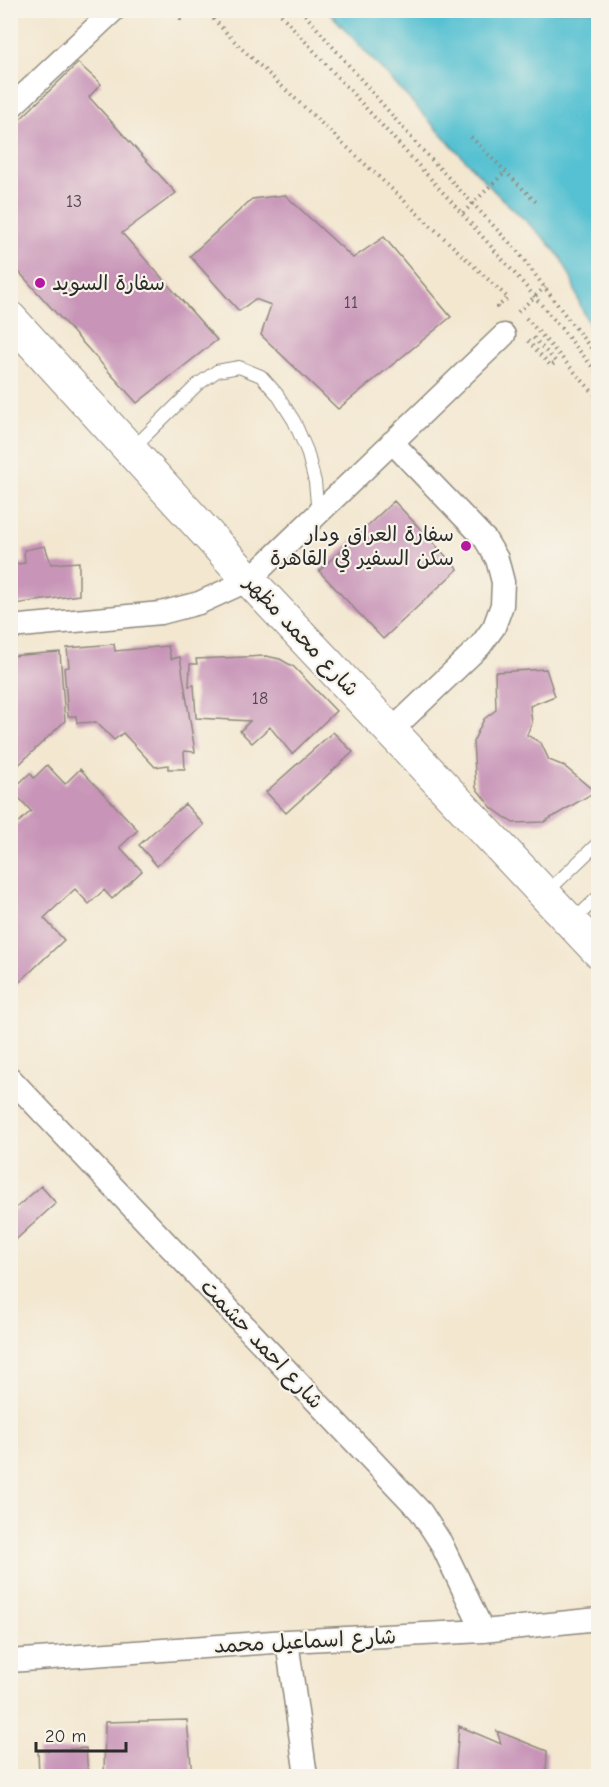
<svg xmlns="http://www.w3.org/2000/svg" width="609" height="1787" font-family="'Comic Neue','Playpen Sans Arabic',sans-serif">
	<rect width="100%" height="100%" fill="#f7f3e8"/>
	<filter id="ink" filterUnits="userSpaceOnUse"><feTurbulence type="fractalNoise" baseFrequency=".0167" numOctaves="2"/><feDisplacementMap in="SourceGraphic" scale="12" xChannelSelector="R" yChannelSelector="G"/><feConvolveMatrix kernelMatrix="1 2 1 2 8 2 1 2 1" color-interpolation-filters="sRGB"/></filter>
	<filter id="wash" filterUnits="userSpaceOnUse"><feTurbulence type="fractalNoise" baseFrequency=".008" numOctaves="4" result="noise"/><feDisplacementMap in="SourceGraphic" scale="24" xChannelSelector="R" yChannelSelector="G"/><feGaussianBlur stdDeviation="1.35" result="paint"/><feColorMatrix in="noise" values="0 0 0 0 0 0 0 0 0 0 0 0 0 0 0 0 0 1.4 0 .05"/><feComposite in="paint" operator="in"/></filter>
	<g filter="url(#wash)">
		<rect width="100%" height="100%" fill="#f3e7d0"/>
		<path fill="#57c1d2" stroke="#41767e" stroke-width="1.5" d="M328 11H598V339L590 326 580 305 571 278 561 258 546 240 494 191Z"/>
		<g id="blocks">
			<path fill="#c894b8" d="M78 63 101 84 89 97 176 193 122 233 217 340 137 403 10 262V129Z
				M285 195 353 258 384 237 451 317 338 409 261 335 271 305 255 299 239 311 190 256 252 199Z
				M394 501 458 569 383 639 319 571Z
				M45 546 51 564 79 562V595L15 604 10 584V565L25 563 24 550Z
				M114 644 115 651 168 646 171 659 180 657 195 752 184 751 185 769H168V765L155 767 123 733 114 740 96 722 77 723 76 716H68L64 668 69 667 67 648Z
				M60 652 65 721 10 773V656Z
				M266 656 280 659 294 667 336 711 292 754 270 727 252 743 240 731 250 721 196 718 194 685 189 686 190 664H197L196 659Z
				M546 669 555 696 530 706 532 723 527 735 541 743 549 760 564 766 595 792 544 822 513 823 492 808 476 788 473 742 484 719 496 710 495 672Z
				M333 732 353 752 286 813 266 792Z
				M47 765 65 784 80 769 138 830 120 847 142 871 112 899 104 890 89 904 75 889 44 918 64 940 10 991V830L31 811 12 790 30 773 34 778Z
				M185 804 204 825 157 866 139 845Z
				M41 1186 56 1203 10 1245V1213Z
				M187 1720 192 1776H104L105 1722Z
				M459 1726 501 1744 497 1731 547 1751 546 1776H455Z
				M86 1748 88 1776H39L38 1751Z"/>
		</g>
	</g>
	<g filter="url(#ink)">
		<use href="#blocks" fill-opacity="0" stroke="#8f897e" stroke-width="1.5"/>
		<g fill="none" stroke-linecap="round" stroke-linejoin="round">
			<g stroke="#8f897e" stroke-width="14">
				<path id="lane" d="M132 449 197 385 217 371 239 367 261 376 277 394 294 421 307 451 315 482 318 514
					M545 894 598 843
					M573 921 598 897"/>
			</g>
			<g stroke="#8f897e" stroke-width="25">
				<path id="street" d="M10 108 113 11
					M10 627 161 613 199 603 249 580 504 335
					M391 731 480 646 494 627 502 605 503 582 497 559 485 539 392 442
					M10 1078 421 1512 441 1543 483 1631
					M287 1641 306 1776
					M10 1661 287 1641 483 1631 598 1619"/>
			</g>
			<g stroke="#8f897e" stroke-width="35">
				<path id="secondary" d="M10 318 249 580 598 951"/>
			</g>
			<path stroke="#8f897e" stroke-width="4" stroke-dasharray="1.5 4.5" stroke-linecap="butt" d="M171 10 181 19 188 10
				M205 10 240 47 508 298 497 307 501 311
				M277 10C385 131 498 247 598 374
				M301 10 415 142 518 252 572 324 598 357
				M471 137 536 202
				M463 213 505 172
				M518 312 545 287
				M526 318 598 398
				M528 341 551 366 556 362 531 335"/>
			<use href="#lane" stroke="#fff" stroke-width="12"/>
			<use href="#street" stroke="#fff" stroke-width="22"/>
			<use href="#secondary" stroke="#fff" stroke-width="33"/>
		</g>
	</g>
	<g fill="#b5179e" stroke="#f7f3e8" stroke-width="2">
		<circle cx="40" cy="283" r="6"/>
		<circle cx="466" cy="546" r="6"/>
	</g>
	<g text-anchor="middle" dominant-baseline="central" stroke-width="4.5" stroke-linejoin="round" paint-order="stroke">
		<g font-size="18" fill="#52454e">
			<text x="74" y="201">13</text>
			<text x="351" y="302">11</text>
			<text x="260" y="698">18</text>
		</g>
		<g font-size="21" fill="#2b2b2b" stroke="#f7f3e8" text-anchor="start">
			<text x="52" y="283">سفارة السويد</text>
			<text x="454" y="534" text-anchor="end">سفارة العراق ودار<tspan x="454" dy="24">سكن السفير في القاهرة</tspan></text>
		</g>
		<g font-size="21" fill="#2b2b2b" stroke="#f7f3e8">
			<text transform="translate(302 636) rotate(47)">شارع محمد مظهر</text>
			<text transform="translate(262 1344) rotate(47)">شارع احمد حشمت</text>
			<text transform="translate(305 1641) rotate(-3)">شارع اسماعيل محمد</text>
		</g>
	</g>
	<rect width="609" height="1787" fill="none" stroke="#f7f3e8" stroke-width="36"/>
	<path d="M36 1742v9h90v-9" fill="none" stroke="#2b2b2b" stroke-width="3"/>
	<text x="45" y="1742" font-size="18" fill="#2b2b2b" stroke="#f7f3e8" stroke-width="4.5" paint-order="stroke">20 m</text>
</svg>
